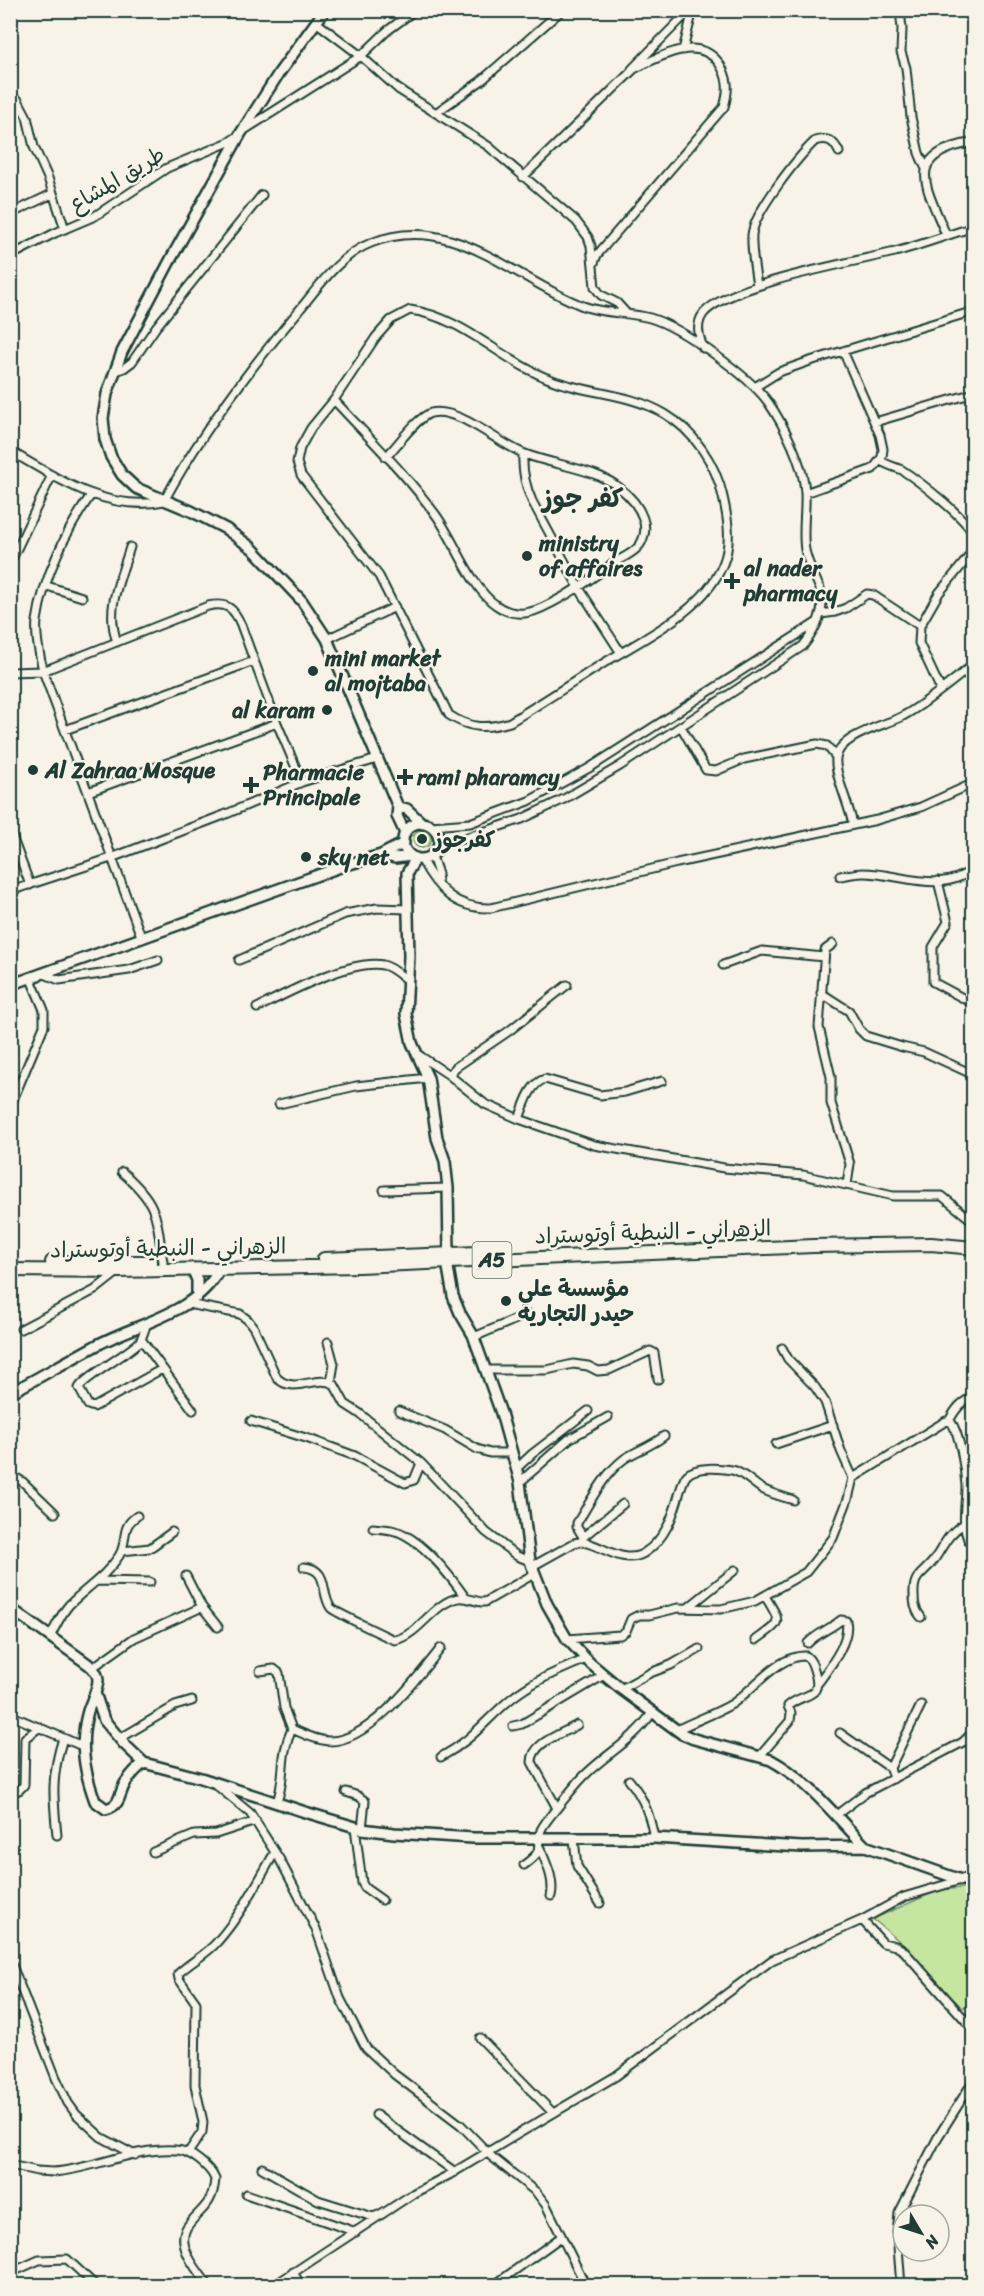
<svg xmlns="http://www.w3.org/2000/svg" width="984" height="2296" font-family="Sriracha,'Playpen Sans Arabic',sans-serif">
	<rect width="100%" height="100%" fill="#f7f3e8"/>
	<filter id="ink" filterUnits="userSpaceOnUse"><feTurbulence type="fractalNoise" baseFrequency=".0167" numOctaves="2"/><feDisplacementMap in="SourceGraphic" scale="12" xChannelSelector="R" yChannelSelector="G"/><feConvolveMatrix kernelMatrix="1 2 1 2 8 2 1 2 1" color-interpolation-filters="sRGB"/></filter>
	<g filter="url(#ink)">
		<path fill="#c4e69f" stroke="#72926a" stroke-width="1.5" d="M413 839a9 9 0 1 1 18 0a9 9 0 1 1-18 0Z
			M973 1887V2003L962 2008 900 1942 873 1919 939 1890Z"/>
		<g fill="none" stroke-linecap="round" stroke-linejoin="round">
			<g stroke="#1f3d34" stroke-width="11">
				<path id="street" d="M900 10 902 29 901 52 906 68 911 117 919 153 925 167
					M316 22 361 56 398 89 488 146 576 221 588 237 591 246 595 287 601 295 617 303 627 314
					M632 69 688 12 691 14V18L683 50
					M10 106 18 100 27 117 34 147 48 178 65 229
					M437 112 481 81 562 10
					M246 129 361 56 387 31 415 10
					M523 177 634 69C659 57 698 34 719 63 729 78 729 90 724 107L597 255 594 263
					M10 214 52 194
					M946 235C926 185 902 155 974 142
					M10 256 55 233 95 216 167 168 229 142 238 136
					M757 286C755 270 751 251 752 235 754 212 798 157 815 141 828 137 834 141 839 152
					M410 310C464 317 502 362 552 380 588 394 630 393 665 414 694 431 716 464 723 497 728 519 732 542 723 564 704 612 640 640 599 666 569 685 540 704 510 722 487 729 470 729 449 715L379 576 301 475 297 462 300 448 311 428 334 400 376 337 391 320Z
					M703 348C699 336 695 324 704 313 729 284 854 262 895 252 921 245 947 235 974 227
					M114 372 124 368 132 362 156 327 262 195
					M755 387 779 372 810 361 974 311
					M334 400C368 437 406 474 436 515 455 541 471 588 496 605 521 623 543 608 566 595 583 585 599 573 615 562 622 558 632 554 638 547 640 545 643 539 644 535 647 524 641 511 634 502 606 467 564 469 525 454 500 445 458 406 431 413 417 417 397 446 386 457
					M875 422 974 393
					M10 451C57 478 107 513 164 501 200 434 247 372 296 314 318 288 338 256 371 243 452 210 514 280 583 306 605 314 628 312 650 318 681 327 749 376 768 402 784 425 804 465 805 493 806 512 802 531 805 550 808 565 815 576 820 589 827 609 815 631 803 646L620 766 564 799 522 819 438 847
					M523 454C522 471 525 485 532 501L579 588 621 653
					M881 461C887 465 895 467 902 470 919 481 968 519 974 536
					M805 493 873 469 882 457 883 449 880 435 843 351
					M91 495C67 529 43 578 37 621 35 638 40 655 43 671L142 939
					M13 557 52 475
					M47 586 82 597
					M821 614 835 612 846 608 867 594 873 595 920 626
					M327 639 395 607
					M117 642C105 607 120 581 130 547
					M10 672 43 671 208 606C227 602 234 608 241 625L277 723 302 782
					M941 690 919 643 920 626 939 593 967 559 974 547
					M65 730 254 661
					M683 730 706 770 716 771 744 759 817 744 827 746 836 757
					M88 792 277 723
					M853 825C850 807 834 774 836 759 838 735 887 725 903 716 928 702 951 682 974 664
					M431 826 470 823 529 801 591 767 816 623
					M10 831 30 885
					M432 856 438 874 437 883
					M421 859C437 889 455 909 491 908L677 863 877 820 921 807 974 783
					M840 876C847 875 856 873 863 873 900 873 941 896 974 868
					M938 881 948 922 933 947V982L974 1004
					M10 891 111 858 224 815 302 782 377 759
					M833 944 825 950 819 1027 831 1077V1103L850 1164 847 1185
					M239 960 345 914 377 908 408 909
					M723 965 762 951 824 957
					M42 973 59 980 129 970 158 960
					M821 993 849 1011 859 1029 866 1036 902 1047 924 1052 974 1075
					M257 1008C287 993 350 959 383 965 392 967 400 975 407 980
					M417 1054 449 1075 485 1104 519 1119 594 1145 724 1168 803 1175 893 1196H942L974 1222
					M449 1075 456 1067 509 1031 567 985
					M279 1104 356 1086 428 1078
					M10 1107 44 1026V1010L30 977
					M519 1119C524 1106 530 1083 545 1079L600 1095 625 1092 662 1081
					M122 1172C159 1204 156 1216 163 1262
					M384 1190 448 1188
					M188 1304 240 1314 248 1320 254 1328 277 1378C294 1395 316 1374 334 1384L345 1404 359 1413 421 1463 486 1532 517 1556 530 1561
					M147 1323C145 1328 143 1336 140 1341 130 1353 83 1378 79 1388L88 1405 94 1407 162 1369
					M21 1329 95 1290 119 1271
					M474 1337 528 1314
					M141 1339 193 1410
					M328 1342 334 1364 331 1382
					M486 1370H547L573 1364 588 1366 598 1371 609 1370 650 1351 654 1353 658 1379
					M399 1411 445 1430 477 1449 490 1453H511
					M251 1421 309 1439 355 1456 405 1483 414 1480 421 1463
					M949 1421C955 1410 961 1401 974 1397
					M776 1444 833 1425
					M516 1469 532 1454 588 1411
					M10 1474 23 1482 55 1513
					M853 1478 946 1421 951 1422C960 1434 965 1469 966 1486 966 1509 959 1530 974 1550
					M520 1482 569 1439 608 1417
					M373 1528C384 1529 395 1529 405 1535 427 1547 451 1577 465 1597
					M583 1537 623 1504
					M582 1541 583 1537 577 1527V1523C591 1501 603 1475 624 1459 637 1450 650 1447 664 1436
					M122 1551 150 1548 172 1532
					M304 1567C330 1569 320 1594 331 1608 335 1612 389 1638 395 1640 419 1635 433 1603 458 1598 468 1596 476 1603 485 1602L534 1574
					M531 1567 574 1543C594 1536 619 1568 644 1553 666 1539 674 1514 680 1491 682 1486 683 1479 687 1475 696 1466 720 1468 732 1470 743 1472 753 1484 762 1489 772 1494 783 1497 793 1500
					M186 1576 202 1607
					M97 1581 150 1582
					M689 1607 735 1570
					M921 1617C915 1610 914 1604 914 1595 913 1574 923 1575 934 1560 944 1545 948 1533 964 1524
					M50 1637C56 1626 61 1614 69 1605 86 1588 106 1576 119 1556 129 1540 119 1528 137 1516
					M567 1639 620 1635 626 1631 631 1619 639 1615H649L678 1608 721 1609 755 1601 806 1572 833 1538 848 1499 853 1478 841 1451 825 1402 815 1387 788 1359 782 1348
					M756 1640C782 1621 782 1624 765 1596
					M808 1643C818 1633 830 1629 841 1620L846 1621C851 1641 829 1668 818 1683
					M92 1668 134 1638 202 1607 218 1627
					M260 1671 274 1669 279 1673 284 1708 292 1729C303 1734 315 1740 328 1741 369 1743 417 1678 441 1648
					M621 1689 650 1673 671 1665 699 1649
					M10 1715 82 1746
					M513 1726 522 1724 604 1675
					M677 1730C694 1721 715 1714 732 1704 753 1690 779 1654 806 1656 812 1661 813 1666 815 1673 823 1700 803 1692 788 1706L791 1713 790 1721 759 1757
					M840 1733 890 1768 893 1779
					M119 1739 175 1706 192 1701
					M441 1757C474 1739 486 1719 512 1698 534 1680 561 1670 586 1659
					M890 1768 921 1705
					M629 1780C644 1798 650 1816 654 1838
					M215 1784 250 1813 280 1860 316 1929 340 1998 366 2048 394 2074 461 2125 492 2157 536 2192 546 2205 586 2286
					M346 1792 358 1796 365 1801 362 1829
					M10 1793 19 1790 24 1785 25 1738 40 1727
					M277 1802C286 1777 279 1756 292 1729
					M557 1808 532 1762C532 1742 562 1734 577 1725
					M835 1816 865 1793 963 1742 974 1731
					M355 1827 362 1883 365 1888 382 1900
					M57 1835C53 1796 51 1776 63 1738
					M574 1839 577 1866 600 1903
					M540 1848C546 1863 555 1880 551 1896
					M153 1852 194 1835 216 1834 256 1821
					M524 1865C547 1848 534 1851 541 1830 545 1822 552 1814 557 1808 566 1797 575 1785 584 1776 608 1752 632 1742 652 1713
					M862 1920 883 1943 896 1946 904 1951 974 2030
					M10 1960 56 2078 68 2103 76 2114 101 2137 135 2155
					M480 2038 553 2113
					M376 2115 455 2172
					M188 2153 202 2132 203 2122 195 2085 196 2003 179 1979 178 1974C190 1962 206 1955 217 1942 241 1915 257 1883 275 1852
					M10 2165 37 2171 53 2172C94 2169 135 2147 176 2150 190 2150 210 2167 215 2179 213 2207 199 2209 187 2227 175 2245 198 2272 209 2286
					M262 2168 318 2200 373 2217 378 2215
					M246 2194 356 2232
					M293 2272 301 2286
					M10 2273 39 2260 67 2259 96 2286
					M273 2286 414 2193 449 2175 616 2076 772 1960 862 1920 904 1897 961 1880
					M493 2286 561 2237
					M901 2286 897 2234 899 2213 938 2137 974 2080"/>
			</g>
			<g stroke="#1f3d34" stroke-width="14">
				<path id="secondary" d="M325 10 279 73 241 133 172 257 122 352 107 394 103 418 105 439 111 457 122 475 136 488 191 511 226 529 252 548 302 601 327 639 398 807 397 816 405 833
					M398 807 407 809 423 824
					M403 841a18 18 0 1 1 36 0a18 18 0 1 1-36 0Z
					M381 855 395 858 411 856
					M416 858 407 873 409 956 406 1014 412 1043 428 1078 437 1138 445 1161 448 1188 449 1253
					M10 985 346 865 381 855 404 843
					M447 1262 453 1296 460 1313 473 1335 501 1413 520 1482 530 1561 547 1604 567 1639 591 1664 621 1689 682 1734 694 1739 771 1760C808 1780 836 1817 865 1846
					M192 1268 197 1280V1297
					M10 1393C40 1377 69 1360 99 1344 141 1322 197 1313 220 1268
					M10 1608 88 1664C93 1668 98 1674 98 1680 98 1690 91 1701 88 1711 79 1742 84 1771 95 1801L106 1809C122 1805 118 1794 126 1782 131 1775 137 1768 144 1763
					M95 1693 104 1720 124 1744 144 1763 201 1778 305 1812 362 1829 394 1833 473 1838H654L802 1847 865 1846 961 1880 974 1878"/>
			</g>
			<g stroke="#1f3d34" stroke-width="16">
				<path id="highway" d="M324 1259 478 1253
					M52 1262H151
					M10 1270 119 1271 359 1266 813 1246 931 1244 974 1248"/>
			</g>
			<use href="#street" stroke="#f7f3e8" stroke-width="7"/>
			<use href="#secondary" stroke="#f7f3e8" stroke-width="9"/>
			<use href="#highway" stroke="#f7f3e8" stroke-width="12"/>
		</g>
	</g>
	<g fill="#1f3d34" stroke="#f7f3e8" stroke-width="2">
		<circle cx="527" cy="556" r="6"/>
		<path d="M729 572h6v6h6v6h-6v6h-6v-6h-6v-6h6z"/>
		<circle cx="313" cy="671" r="6"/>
		<circle cx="327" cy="710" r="6"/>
		<circle cx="33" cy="770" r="6"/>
		<path d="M402 768h6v6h6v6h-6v6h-6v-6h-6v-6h6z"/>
		<path d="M248 776h6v6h6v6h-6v6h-6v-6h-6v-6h6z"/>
		<circle cx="422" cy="839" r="6"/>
		<circle cx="306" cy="857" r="6"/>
		<circle cx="506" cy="1301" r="6"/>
	</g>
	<g text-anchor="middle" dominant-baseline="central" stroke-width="5" stroke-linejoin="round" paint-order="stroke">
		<rect fill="#f7f3e8" stroke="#60746a" stroke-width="1.5" x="472.5" y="1242" width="39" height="36" rx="4.5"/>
		<g font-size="21" font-weight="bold" fill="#1f3d34">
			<text x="492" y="1260">A5</text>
		</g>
		<g font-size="22" fill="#1f3d34" stroke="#f7f3e8">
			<text transform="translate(117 179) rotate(-31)">طريق المشاع</text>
			<text transform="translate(653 1232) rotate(-2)">الزهراني - النبطية أوتوستراد</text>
			<text transform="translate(168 1248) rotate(-1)">الزهراني - النبطية أوتوستراد</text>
		</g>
		<g font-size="22" font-weight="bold" fill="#1f3d34" stroke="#f7f3e8" text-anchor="start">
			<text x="539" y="543">ministry<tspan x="539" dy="25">of affaires</tspan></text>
			<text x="744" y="568">al nader<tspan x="744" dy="25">pharmacy</tspan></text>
			<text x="325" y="658">mini market<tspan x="325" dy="25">al mojtaba</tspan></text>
			<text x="315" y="710" text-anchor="end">al karam</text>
			<text x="45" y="770">Al Zahraa Mosque</text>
			<text x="263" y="772">Pharmacie<tspan x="263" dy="25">Principale</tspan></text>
			<text x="417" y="777">rami pharamcy</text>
			<text x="434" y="839">كفرجوز</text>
			<text x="318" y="857">sky net</text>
			<text x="518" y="1288">مؤسسة علي<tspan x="518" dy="25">حيدر التجاريه</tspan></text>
		</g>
		<g font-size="26" font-weight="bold" fill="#1f3d34" stroke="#f7f3e8">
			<text x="583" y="498">كفر جوز</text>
		</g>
	</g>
	<rect width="984" height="2296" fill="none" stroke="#f7f3e8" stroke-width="36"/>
	<rect x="18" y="18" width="948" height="2260" fill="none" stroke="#1f3d34" stroke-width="2" filter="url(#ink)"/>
	<g transform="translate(921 2233) rotate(129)"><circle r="28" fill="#f7f3e8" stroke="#a1aaa0" stroke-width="1.5"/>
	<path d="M0-4.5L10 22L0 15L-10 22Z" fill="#1f3d34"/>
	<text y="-9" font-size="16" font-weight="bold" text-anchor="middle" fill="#1f3d34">N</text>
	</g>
</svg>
